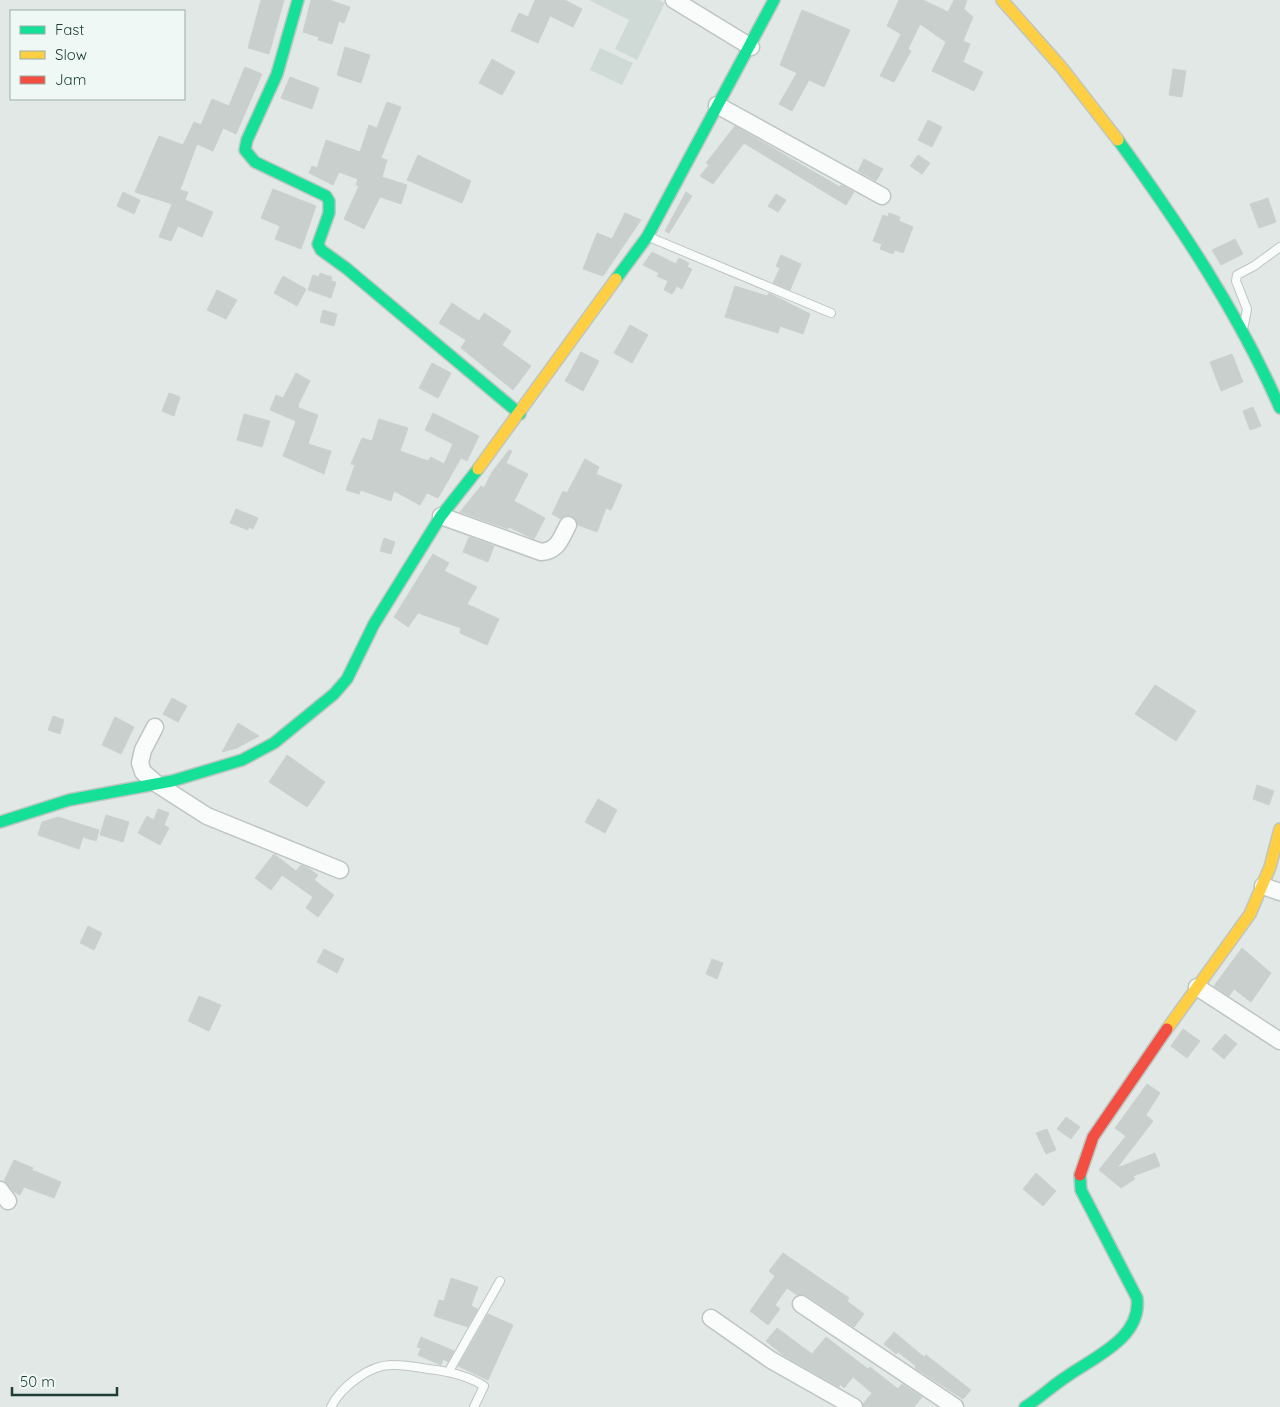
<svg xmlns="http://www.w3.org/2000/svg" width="1280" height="1407" font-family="Quicksand,sans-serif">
	<rect width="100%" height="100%" fill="#e1e8e6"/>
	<path fill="#cfdad6" d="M589 0H659L665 3 637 60 615 49 629 20Z
		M600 48 633 63 622 85 590 70Z"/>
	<path fill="#c9cfcd" stroke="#cad1cf" d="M261 0H284L269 54 248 48Z
		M311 0H329L350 7 344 23 339 21 332 44 318 40 319 37 303 32Z
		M535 0H565L582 9 573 27 550 16 538 43 511 31 519 13 528 17Z
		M899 0H923L948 12 954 0H967L964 9 973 17 963 41 970 44 963 62 983 72 974 91 932 71 946 42 920 24 908 49 911 51 894 82 880 76 901 34 887 26Z
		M802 10 850 30 824 87 809 80 792 111 779 104 797 73 780 65Z
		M345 47 370 55 361 83 337 75Z
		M492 59 515 72 502 95 479 83Z
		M245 67 262 74 236 134 223 128 213 151 197 144 180 190 188 192 185 200 213 212 202 237 178 226 171 241 159 237 172 204 135 192 159 136 183 145 194 122 201 125 212 99 229 106Z
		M1173 69 1186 71 1182 97 1169 95Z
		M290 77 319 88 312 109 281 98Z
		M387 102 401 107 381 158 387 160 382 177 407 185 401 204 380 197 364 229 344 219 359 186 356 185 358 179 339 172 333 185 309 173 312 166 317 168 326 140 360 152 369 125 377 128Z
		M928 120 942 127 932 147 918 140Z
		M735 126 840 187 841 185 854 192 846 205 744 143 713 184 700 176 709 165 706 163Z
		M418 155 471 181 462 203 407 180Z
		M918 155 930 163 922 174 910 166Z
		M864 159 883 169 876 181 858 171Z
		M273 189 316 206 301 249 275 239 280 226 261 218Z
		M123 192 140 200 134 214 117 206Z
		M686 192 692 196 669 233 665 231Z
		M776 194 786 200 778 212 768 206Z
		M1268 198 1276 222 1259 228 1250 204Z
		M625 213 641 220 603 276 583 269 597 233 612 239Z
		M889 213 900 217 899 221 913 227 903 253 895 250 893 254 880 249 882 244 873 241 883 215 888 217Z
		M1235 239 1243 254 1221 265 1212 250Z
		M652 252 676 264 679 258 689 263 687 267 692 269 682 289 677 286 672 294 664 290 668 281 657 276 659 273 643 265Z
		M781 255 801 264 790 290 773 283 780 268 776 266Z
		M320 273 332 277 331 281 336 282 331 298 308 290 313 275 319 277Z
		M283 276 306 289 297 306 274 293Z
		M735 286 767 296 769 293 810 314 803 334 780 326 778 333 725 317Z
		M217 290 237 300 226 319 207 310Z
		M452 303 479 321 484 313 511 331 502 345 531 366 513 390 461 348 466 340 439 323Z
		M323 310 337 314 334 326 320 322Z
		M630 325 648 335 632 363 614 353Z
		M581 352 599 361 583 391 565 381Z
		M1232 354 1243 382 1221 391 1210 362Z
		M432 363 451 373 438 398 419 388Z
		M296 373 310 381 298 405 299 408 318 415 308 444 331 451 324 474 283 456 296 421 270 410 276 395 283 398Z
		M169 393 180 397 174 416 162 411Z
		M1253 407 1261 426 1250 430 1243 411Z
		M433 413 479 436 467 461 461 458 438 498 427 493 420 505 394 491 391 501 361 490 359 494 346 490 355 465 351 464 362 438 372 441 379 419 408 428 400 451 428 461 431 457 444 464 453 444 425 430Z
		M244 414 270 421 262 447 237 440Z
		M509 450 512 451 506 463 528 474 514 501 545 518 534 539 509 527 508 529 460 512 481 486 484 488 492 472Z
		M585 459 599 467 596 474 622 485 611 510 606 508 597 532 578 525 572 516 567 515 561 519 552 514 563 491 567 493Z
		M236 509 258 518 253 529 249 527 248 530 230 523Z
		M469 537 494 546 488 562 463 552Z
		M384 538 395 542 391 554 380 551Z
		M433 554 449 563 444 571 477 587 467 604 499 619 487 645 460 633 461 628 418 613 408 627 394 617Z
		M1155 685 1196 711 1176 741 1135 714Z
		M172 698 187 706 178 722 163 714Z
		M53 716 64 720 60 734 48 730Z
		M115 717 134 727 121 754 102 745Z
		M238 723 259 736 237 748 222 752Z
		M287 755 325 782 307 807 269 782Z
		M1257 785 1274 791 1269 805 1253 799Z
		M598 799 617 810 605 833 585 822Z
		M158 809 169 813 164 825 169 828 160 845 138 833 147 816 154 820Z
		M106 815 129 822 123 842 100 835Z
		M58 817 99 830 96 841 83 837 79 849 38 835 42 822Z
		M274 854 296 871 301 865 308 868 318 875 314 880 334 895 318 917 306 908 313 897 282 875 271 890 255 878Z
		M88 926 102 933 94 950 80 943Z
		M1242 948 1271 973 1251 1002 1234 989 1229 996 1214 986Z
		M324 949 344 959 337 973 317 962Z
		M712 959 723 963 717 979 706 974Z
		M199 996 221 1005 209 1031 188 1021Z
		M1183 1029 1200 1041 1187 1058 1171 1046Z
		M1225 1034 1237 1044 1224 1059 1212 1049Z
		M1147 1084 1160 1093 1146 1115 1153 1121 1117 1168 1155 1153 1160 1166 1133 1176 1135 1179 1121 1188 1099 1170 1126 1136 1115 1128Z
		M1066 1117 1080 1127 1071 1139 1057 1129Z
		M1047 1129 1056 1150 1046 1154 1036 1133Z
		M14 1160 33 1168 32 1170 61 1182 54 1198 24 1187 20 1195 14 1192 4 1181Z
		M1036 1173 1056 1191 1043 1206 1023 1189Z
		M783 1253 849 1298 847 1301 864 1314 854 1327 807 1296 797 1295 787 1288 775 1305 780 1309 768 1325 750 1311 775 1276 769 1271Z
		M451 1278 478 1287 471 1306 478 1309 468 1327 434 1316 439 1300 444 1301Z
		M488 1314 513 1325 488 1380 458 1366Z
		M777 1328 812 1354 826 1337 868 1369 870 1367 898 1389 902 1384 922 1397 914 1407H864L863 1404 872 1393 853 1377 844 1388 840 1384 839 1387 784 1356 766 1341Z
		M894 1332 924 1357 926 1355 971 1390 963 1399 915 1368 916 1366 898 1352 896 1354 884 1344Z
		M421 1337 454 1351 448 1362 443 1359 441 1365 418 1355 421 1348 417 1347Z"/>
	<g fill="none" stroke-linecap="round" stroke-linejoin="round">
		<g stroke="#bec5c3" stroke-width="10">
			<path id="lane" d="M649 237 831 313
				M1244 325 1247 309 1236 281 1237 275 1254 266 1280 247
				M449 1371 500 1281
				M331 1407C341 1387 370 1364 393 1365 404 1365 417 1367 428 1369 447 1371 467 1375 484 1386L474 1407"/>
		</g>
		<g stroke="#bec5c3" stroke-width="19">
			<path id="street" d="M674 0 751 47
				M717 105 882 196
				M441 516 541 552C558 551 561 538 568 525
				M155 727 143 750 140 763 143 772 157 784 207 816 340 870
				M1263 886 1280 892
				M1197 987 1280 1041
				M0 1190 8 1201
				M801 1304 955 1407
				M711 1318 771 1360 854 1407"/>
		</g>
		<g stroke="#bdc6c3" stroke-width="14">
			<path id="fast" d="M298 0 277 74 247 140 245 150 255 162 326 196 329 201V213L318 244 321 250 346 268 520 414
				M1118 140C1179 224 1238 312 1280 408
				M616 279 647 237 774 0
				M0 822 69 800 172 781 242 760 274 743 334 694 347 679 374 624 441 516 478 469
				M1025 1407C1040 1398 1052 1386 1066 1377 1094 1357 1142 1338 1137 1298L1081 1190 1080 1175"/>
		</g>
		<g stroke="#bdc6c3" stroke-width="14">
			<path id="slow" d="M1002 0 1062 68 1118 140
				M478 469 616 279
				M1167 1029 1250 914 1270 867 1280 829"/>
		</g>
		<g stroke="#bdc6c3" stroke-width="14">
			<path id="jam" d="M1080 1175 1093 1137 1167 1029"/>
		</g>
		<use href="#lane" stroke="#fafcfb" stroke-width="8"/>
		<use href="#street" stroke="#fafcfb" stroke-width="16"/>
		<use href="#fast" stroke="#16e098" stroke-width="11"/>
		<use href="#slow" stroke="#ffcf43" stroke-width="11"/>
		<use href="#jam" stroke="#f24e42" stroke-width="11"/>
	</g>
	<rect x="10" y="10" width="175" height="90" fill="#eff8f4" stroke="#9bada8"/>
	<rect x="20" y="26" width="25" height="8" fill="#16e098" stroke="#9bada8"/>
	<text x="55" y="35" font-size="15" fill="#1e3d37">Fast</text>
	<rect x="20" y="51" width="25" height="8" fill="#ffcf43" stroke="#9bada8"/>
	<text x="55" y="60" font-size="15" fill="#1e3d37">Slow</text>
	<rect x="20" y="76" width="25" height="8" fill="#f24e42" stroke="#9bada8"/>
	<text x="55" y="85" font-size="15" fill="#1e3d37">Jam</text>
	<path d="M12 1387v8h105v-8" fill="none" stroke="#1e3d37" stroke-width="2.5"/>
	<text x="20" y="1387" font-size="15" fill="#1e3d37" stroke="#eff8f4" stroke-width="4" paint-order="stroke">50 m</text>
</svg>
